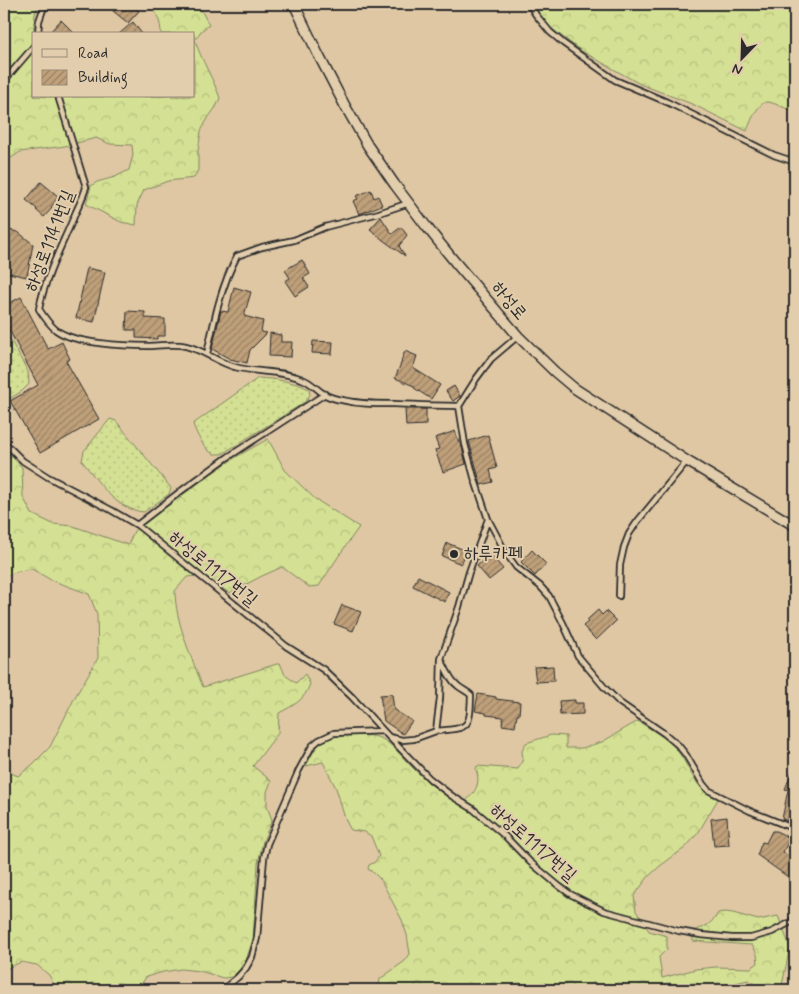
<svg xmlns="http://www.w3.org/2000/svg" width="799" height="994" font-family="Mynerve,'Poor Story',sans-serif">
	<defs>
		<pattern id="grass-dots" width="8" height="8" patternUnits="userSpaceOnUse" patternTransform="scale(1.25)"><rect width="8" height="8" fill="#d4e093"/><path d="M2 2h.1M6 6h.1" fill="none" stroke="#b6c07f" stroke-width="1.8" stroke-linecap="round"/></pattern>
		<pattern id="forest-crowns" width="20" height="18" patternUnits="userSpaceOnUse" patternTransform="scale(1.25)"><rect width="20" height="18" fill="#d4e093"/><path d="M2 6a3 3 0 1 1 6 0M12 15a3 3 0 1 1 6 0" fill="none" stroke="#b6c07f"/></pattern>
		<pattern id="building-hatch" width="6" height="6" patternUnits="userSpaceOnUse" patternTransform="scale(1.25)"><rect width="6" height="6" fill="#bfa07a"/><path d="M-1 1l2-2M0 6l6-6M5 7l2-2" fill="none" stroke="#9b8364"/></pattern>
	</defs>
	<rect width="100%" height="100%" fill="#dfc7a4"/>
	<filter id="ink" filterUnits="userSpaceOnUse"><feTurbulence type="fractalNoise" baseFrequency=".02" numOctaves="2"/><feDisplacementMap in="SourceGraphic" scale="10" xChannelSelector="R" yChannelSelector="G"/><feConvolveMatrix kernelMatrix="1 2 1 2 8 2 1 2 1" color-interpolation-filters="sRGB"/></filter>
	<g filter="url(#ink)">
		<path fill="url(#grass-dots)" stroke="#80865f" d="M4 328 28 372 29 384 22 391 9 399 4 397Z
			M258 378C275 379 293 381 309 389L310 395 305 402 222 454C219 454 217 454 214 454 204 450 196 433 193 424Z
			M110 419 116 421 171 488 169 494 144 512C114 509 100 483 82 461L84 451Z"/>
		<path fill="url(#forest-crowns)" stroke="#80865f" d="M4 4H38L35 14 33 40 34 43V96L53 97 194 96V34H161C161 22 157 12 148 4H198L209 25 201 31 195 40C201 60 213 78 220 98L216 107 208 118 201 131 198 151V170L194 178 168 181 144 190 137 205 136 225 121 222 86 204 91 186 97 182 115 177 129 170 133 155 132 145 110 144 96 138 65 146 20 152 8 160 4 165Z
			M531 4H795V112C790 110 772 102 768 102 758 101 750 123 747 131L692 104 640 84 601 62 580 50 547 25 536 12Z
			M268 439 285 470 315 499 359 527 340 554 319 586 309 587 282 567 262 576 229 593 204 575 187 577 175 591C175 621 192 659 203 687L280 663 285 675 296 683 305 674 310 684C304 701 294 705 279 713L278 733 253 766 271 781 267 792V806L272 820 263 841 258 863 253 940 247 957 240 969 232 977 223 978 200 971 181 969 163 972 146 977 138 990H57L49 975 37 965 21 962 8 968 4 972V770L18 776 31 766 50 747 75 697 98 658 97 614 89 594 51 580 32 569 18 571 4 577V449L22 467 23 497 32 514 53 524 73 526 128 545 134 531 212 473 236 457Z
			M638 721C651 730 666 737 676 749 687 762 692 781 705 791 709 795 714 797 718 799L698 833 686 847 660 866 648 877 634 896 636 911 649 931 667 936V949L659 957 662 978 696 969 716 967 751 968 758 963 757 954 752 945 693 941V931C705 927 712 924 718 913L725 912 733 913 758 920 778 916 790 947 781 990H759L754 983 748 980 707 990H378L380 979 405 961 410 954 407 935 402 920 381 880 374 873 368 869 369 865 375 862 379 856 371 836 365 832 351 830C343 818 341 802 336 788 332 779 327 771 323 762L306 766C311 756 315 747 324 740 331 735 363 735 373 736 378 737 383 739 387 742 398 750 405 761 415 770 429 784 444 795 461 805 473 795 482 786 476 769L477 766 518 769 523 759 522 751 526 743 551 735 566 736V748H582L602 742Z"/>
		<path fill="url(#building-hatch)" stroke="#2b2b2b" d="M119 4H131L139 11 128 23 113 11Z
			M61 20 75 34H48Z
			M133 22 142 34H119Z
			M41 182 59 197 51 207 52 208 44 217 36 210 37 209 26 200Z
			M371 190 374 198 378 196 382 205 359 214 353 201 358 199 356 196Z
			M381 217 392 234 401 227 407 235 399 246 405 256 383 240 370 229Z
			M9 230 18 232 33 244 27 277 4 272V235H7Z
			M302 260 310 274 303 278 309 287 295 296 285 281 290 278 285 270Z
			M87 268 105 272 94 322 76 318Z
			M234 287 251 292 244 316 263 321 261 332 267 333 250 350 247 363 230 359 212 349 221 311 228 312Z
			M21 297 48 349 62 342 70 359 66 361 99 419 40 453 10 401 38 385 4 320V306Z
			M127 311 145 312V318L165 319V336H157V339L136 338V330H126Z
			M270 333 281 335V342H292L291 357 269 356Z
			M313 341 333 342 332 354 312 353Z
			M405 351 417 356 413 368 440 385 431 399 414 388V386L395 378 402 361H401Z
			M454 386 460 396 453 401 446 391Z
			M405 409H426V425L406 426Z
			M455 431 459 443H461L466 464 443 472 435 450 439 449 435 438Z
			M488 435 497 468 490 470 493 482 481 485 469 441Z
			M447 543 467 551 461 564 442 556Z
			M532 550 546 564 535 576 521 562Z
			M490 554 503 569 489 580 477 566Z
			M418 576 449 592 445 602 413 586Z
			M342 605 361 612 353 631 334 624Z
			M598 610 602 615 606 611 616 621 596 640 583 626 588 622 587 620Z
			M553 666 554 681 536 682 534 667Z
			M392 694 394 710 412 721 403 734 384 721 380 695Z
			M478 694 496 697V699L520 702 519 715H517L515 727 502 725 503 717 486 715V713L475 711Z
			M575 700V703H583V714L560 715 559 701Z
			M795 765V823L782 819 788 790 785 789Z
			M727 817 729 845 714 846 711 819Z
			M772 831H776L790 838 783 852 795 861V882L757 855 762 842 766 843Z"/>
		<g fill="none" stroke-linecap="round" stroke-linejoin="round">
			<g stroke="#2b2b2b" stroke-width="8">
				<path id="service" d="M529 4 536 15 550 32 563 43 615 80 667 102 774 155 795 162
					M38 34 39 21 45 4
					M4 81 34 46
					M58 96 86 187C83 199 77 208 73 219 60 249 45 278 39 309 44 317 49 324 56 330 75 344 125 346 149 346 161 346 174 343 186 346 204 350 218 363 235 367 257 373 281 370 302 379 311 382 316 389 324 394 329 397 336 399 342 400 358 404 374 404 391 404 414 405 436 406 459 406
					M518 336 491 359 476 379 459 406 465 444 474 477 488 519 506 553 516 567 540 586 549 596 563 623 578 656 605 688 620 703 665 734 678 745 686 755 703 784 708 790 750 811 795 829
					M207 354C214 321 221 286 237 256L262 247 294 240 325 227 379 213 409 203
					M4 442 23 461 48 477 111 510 137 525 273 635 286 646 324 670 352 697 389 737 402 740 414 739 436 731
					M137 525 181 491 228 457 325 394
					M619 596 620 565 624 547 629 534 637 522 687 461
					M441 659 440 698 436 731C469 728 470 729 471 695 467 691 463 690 458 686 450 680 446 669 441 659L459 607 469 572 488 519
					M390 738 430 779 452 796 473 809 506 837 530 862 559 886 570 894 604 911 679 931 701 935 732 938H751L772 932 791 922 795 918
					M222 990 238 977 246 968 252 957 257 938 264 858 267 844 299 770 312 746 319 740 334 733 383 731"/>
			</g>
			<g stroke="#2b2b2b" stroke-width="12">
				<path id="minor" d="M294 4 318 54 344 104 368 146 395 185 426 226 455 262 518 336 555 372 574 388 687 461 795 526"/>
			</g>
			<use href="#service" stroke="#e2cdac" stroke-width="4.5"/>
			<use href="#minor" stroke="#e2cdac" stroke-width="9"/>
		</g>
	</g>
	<circle fill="#2b2b2b" stroke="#e2cdac" stroke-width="2" cx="454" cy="554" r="5"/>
	<g text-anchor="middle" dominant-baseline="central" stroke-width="4" stroke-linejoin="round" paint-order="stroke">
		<g font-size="18" fill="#2b2b2b" stroke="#e2cdac">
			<text transform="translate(50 241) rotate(-69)">하성로1141번길</text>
			<text transform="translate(509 301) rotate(50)">하성로</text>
			<text transform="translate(213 569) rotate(39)">하성로1117번길</text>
			<text transform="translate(533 843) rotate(41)">하성로1117번길</text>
		</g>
		<g font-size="18" fill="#2b2b2b" stroke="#e2cdac" text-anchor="start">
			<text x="464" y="554">하루카페</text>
		</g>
	</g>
	<rect width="799" height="994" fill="none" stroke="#e2cdac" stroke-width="20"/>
	<rect x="10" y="10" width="779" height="974" fill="none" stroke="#2b2b2b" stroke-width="2" filter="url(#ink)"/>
	<rect x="32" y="32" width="162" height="65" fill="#e2cdac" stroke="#998c78"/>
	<rect x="42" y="49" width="25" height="8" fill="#e2cdac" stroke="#998c78"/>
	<text x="78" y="58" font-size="15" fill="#2b2b2b">Road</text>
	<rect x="42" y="70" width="25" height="15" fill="url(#building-hatch)" stroke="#998c78"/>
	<text x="78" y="82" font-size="15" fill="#2b2b2b">Building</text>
	<g transform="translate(742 58) rotate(203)" stroke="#e2cdac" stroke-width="4" paint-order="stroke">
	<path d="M0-4L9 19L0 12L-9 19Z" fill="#2b2b2b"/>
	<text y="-8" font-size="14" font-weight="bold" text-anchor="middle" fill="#2b2b2b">N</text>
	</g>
</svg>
